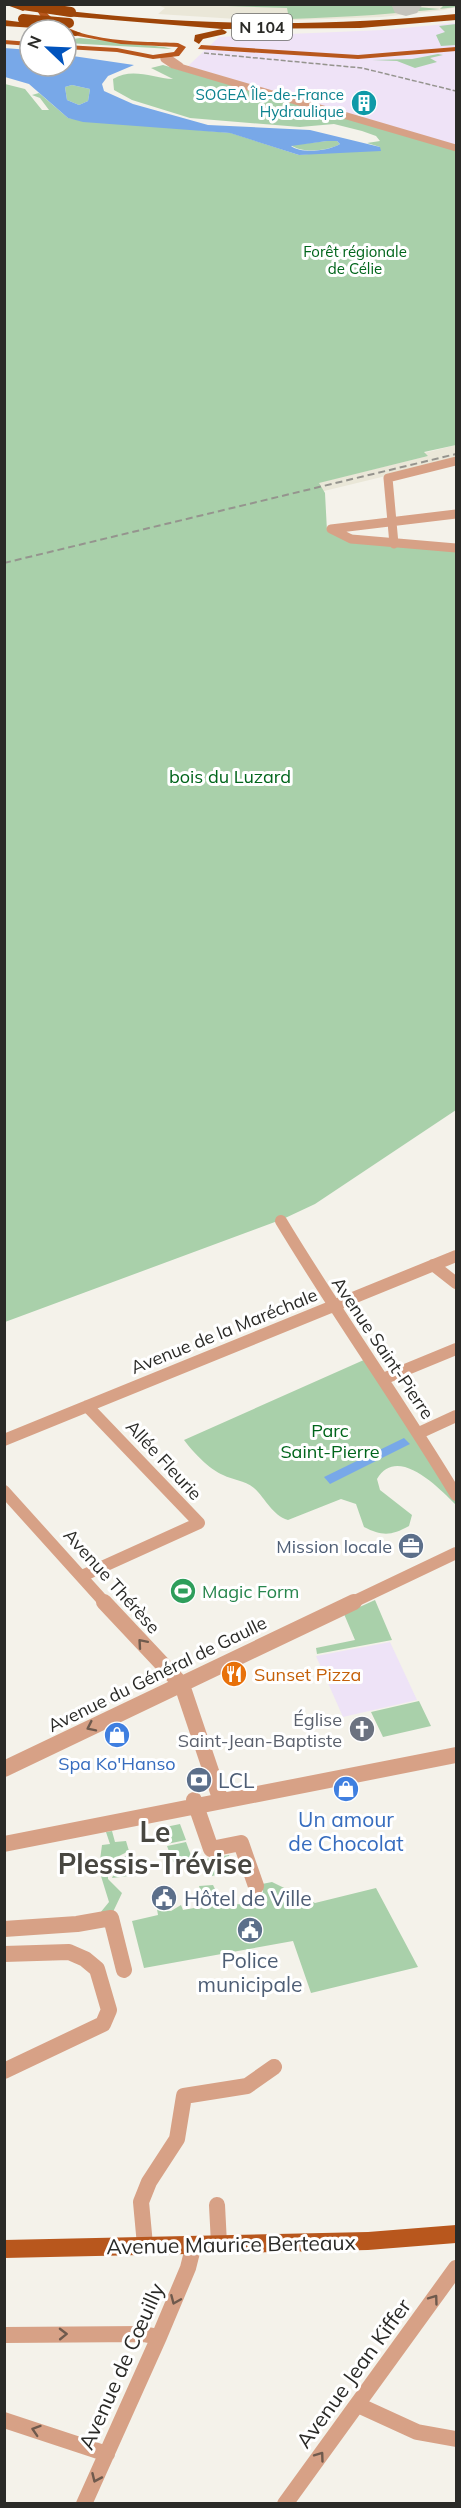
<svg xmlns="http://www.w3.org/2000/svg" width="461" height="2508" font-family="Mulish,sans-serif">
	<rect width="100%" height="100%" fill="#f4f2ea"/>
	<path fill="#eae7d8" d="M456 4V7L444 10 382 17 269 21 158 14 165 8 157 5Z
		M456 445V459L324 491H312L4 559 428 456 424 453Z"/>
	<path fill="#efe3f7" d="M456 23V145L188 66 219 37 383 30Z"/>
	<path fill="#eee3f7" d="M390 1642 417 1700 343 1717 316 1656Z"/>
	<path fill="#a9d0aa" d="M384 4 440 9 444 5H456V7C401 14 345 17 289 19L287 8 198 5Z
		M456 24V45L441 46 436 35 445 32 439 26Z
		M80 38 164 47 172 49 66 43V40Z
		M438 54 443 55 430 58 437 62 415 68 397 61 372 60 412 59Z
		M163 65 456 150V445L424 452 428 456 319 483 325 493 327 531 456 550V1110L315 1204 283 1219 5 1322V84L25 89 42 110H49L40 98 32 95 39 93 68 118 231 133 299 155 380 147 367 143 380 141 376 136 362 131 334 124 300 127 190 118 132 100 114 90 113 79C132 67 153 78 173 79L151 68Z
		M72 85 90 89 88 101 79 105 67 100 65 87Z
		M327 141H337L340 144C328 151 302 154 291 145Z
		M366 1359 456 1496 455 1504C438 1487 397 1445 377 1479L380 1490 412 1515 409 1526C391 1536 382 1536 364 1527L356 1504 341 1499 288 1520C272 1515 266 1499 254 1488 244 1480 233 1480 223 1475 209 1469 193 1452 184 1440Z
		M375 1600 392 1640 317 1654 316 1648 355 1640 344 1614Z
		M419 1701 431 1726 383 1737 371 1712Z
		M180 1824 186 1840 167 1844 161 1828Z
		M112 1831 115 1842 126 1841 129 1851 119 1856 108 1875V1879L122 1893 113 1912 100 1913 109 1902 96 1860H100L102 1845 110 1844 106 1832Z
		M186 1842 192 1858 173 1862 167 1846Z
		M130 1853 137 1875 112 1878 121 1859Z
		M229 1855 234 1871 212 1876 206 1859Z
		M272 1882 315 1903 376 1888 418 1967 311 1993 293 1941 144 1968 132 1921 158 1915 157 1909 171 1911 181 1905 183 1910 205 1906 199 1886 213 1885 220 1899C236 1908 250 1905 263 1892L262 1884Z"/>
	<path fill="#78a8e8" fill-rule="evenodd" d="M4 48 30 50V66H66V55L134 65 108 76 102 84 104 91 133 104 208 125 310 130 380 147 381 151 299 155 230 133 83 122 68 118 29 84 5 77ZM72 85 90 89 88 101 79 105 67 100 65 87ZM327 141H337L340 144C328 151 302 154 291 146Z
		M404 1438 410 1444 330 1484 324 1477Z"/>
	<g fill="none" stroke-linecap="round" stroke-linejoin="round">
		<path fill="#c4c3bc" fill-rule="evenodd" d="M391 4H423L417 13 406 16 395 13Z"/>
		<path stroke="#d7a186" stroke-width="7" d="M180 66 167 57 164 59 173 65 456 148"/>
		<path stroke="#d7a186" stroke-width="9" d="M331 529 351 539 456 548
			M331 529 456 514
			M394 544 388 478 456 461"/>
		<path stroke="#d7a186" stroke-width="12" d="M281 1221C337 1314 400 1402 456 1495
			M433 1265 456 1283
			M383 1379 456 1349
			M419 1433 456 1416
			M4 1440 456 1256
			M4 1491 105 1603
			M82 1576 199 1523 87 1406
			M351 1603 456 1553"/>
		<path stroke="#d7a186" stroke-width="16" d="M104 1602 182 1685 221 1801
			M4 1769 354 1602
			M194 1800 211 1849 241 1843 256 1886
			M4 1844 456 1755
			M4 1929 77 1924 111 1918 124 1970
			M4 1954 69 1952 85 1959 97 1969 109 2010 103 2024 4 2071
			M217 2205 219 2244
			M145 2245 141 2202 149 2182 177 2139 184 2096 247 2086 274 2067
			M4 2335 143 2334 159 2337
			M358 2405 417 2432 456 2439
			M4 2420 107 2454
			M84 2504 159 2337 188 2268 194 2244
			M285 2504 456 2268"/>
		<path fill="#b8571d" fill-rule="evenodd" d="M34 4H41C61 44 139 41 178 43L186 47 179 56 153 59 117 52 66 49V45L117 48 153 55 174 52 178 47 121 44 73 35 66 32V30C49 30 40 18 34 4Z
			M4 40 30 42V46L4 44Z
			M201 45 358 55 456 47V51L358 59 198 49Z
			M456 2225V2243L368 2250 4 2258V2240L368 2232Z"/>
		<path fill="#9e4508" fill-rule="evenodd" d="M4 4H20L28 8 23 11Z
			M68 11C198 26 326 27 456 14V20L360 28 222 29 227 32 225 34 203 39 199 44 194 41 195 35 222 29 65 16 63 14Z
			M4 20 59 27 81 33 76 36 66 35V30L4 26Z"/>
		<path stroke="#95948e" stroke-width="1.5" stroke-dasharray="5 2" stroke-linecap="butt" d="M204 53 362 68 456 91"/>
		<path stroke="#95948e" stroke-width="2" stroke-dasharray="7 4" stroke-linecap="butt" d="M4 563 456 454"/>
		<path stroke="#9e4508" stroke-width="10" d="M23 5 71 12
			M23 19 69 23"/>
	</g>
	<defs><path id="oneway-chevron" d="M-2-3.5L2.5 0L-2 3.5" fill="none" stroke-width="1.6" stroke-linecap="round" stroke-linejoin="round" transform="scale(1.5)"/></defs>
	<g stroke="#6f5a4d">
		<use href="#oneway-chevron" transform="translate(142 1643) rotate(-131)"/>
		<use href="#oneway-chevron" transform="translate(91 1727) rotate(154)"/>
		<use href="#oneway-chevron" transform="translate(434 2299) rotate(-54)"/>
		<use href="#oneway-chevron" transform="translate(175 2300) rotate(113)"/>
		<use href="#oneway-chevron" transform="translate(63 2334) rotate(-1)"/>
		<use href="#oneway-chevron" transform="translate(36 2430) rotate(-162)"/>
		<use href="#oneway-chevron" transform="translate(320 2456) rotate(-54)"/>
		<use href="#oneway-chevron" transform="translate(96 2478) rotate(114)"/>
	</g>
	<defs>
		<g id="building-disc" transform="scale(1.35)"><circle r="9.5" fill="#0f9aa8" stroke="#fff"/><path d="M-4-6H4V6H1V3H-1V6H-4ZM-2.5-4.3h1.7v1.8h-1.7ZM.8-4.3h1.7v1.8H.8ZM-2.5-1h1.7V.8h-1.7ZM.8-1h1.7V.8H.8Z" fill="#fff"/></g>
		<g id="office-disc" transform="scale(1.35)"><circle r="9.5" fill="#5c6f8a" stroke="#fff"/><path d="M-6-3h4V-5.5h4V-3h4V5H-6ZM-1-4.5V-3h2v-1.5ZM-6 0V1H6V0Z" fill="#fff"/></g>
		<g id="stadium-disc" transform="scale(1.35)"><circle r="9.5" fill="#2e9e5b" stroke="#fff"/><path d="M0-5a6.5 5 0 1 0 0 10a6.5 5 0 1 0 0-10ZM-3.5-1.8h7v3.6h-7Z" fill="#fff"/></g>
		<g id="restaurant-disc" transform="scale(1.35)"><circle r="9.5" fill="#e8710a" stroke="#fff"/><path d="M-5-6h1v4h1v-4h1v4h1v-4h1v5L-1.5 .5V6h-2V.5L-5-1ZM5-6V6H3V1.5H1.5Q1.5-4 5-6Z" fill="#fff"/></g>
		<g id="church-disc" transform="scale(1.35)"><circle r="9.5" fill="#6b7280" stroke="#fff"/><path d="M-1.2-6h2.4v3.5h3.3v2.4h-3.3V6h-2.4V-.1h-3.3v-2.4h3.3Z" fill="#fff"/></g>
		<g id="shop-disc" transform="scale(1.35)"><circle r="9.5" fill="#3f7fe0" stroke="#fff"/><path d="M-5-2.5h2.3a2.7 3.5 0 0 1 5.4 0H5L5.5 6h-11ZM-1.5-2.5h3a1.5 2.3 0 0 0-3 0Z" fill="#fff"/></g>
		<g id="bank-disc" transform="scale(1.35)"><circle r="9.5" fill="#5c6f8a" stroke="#fff"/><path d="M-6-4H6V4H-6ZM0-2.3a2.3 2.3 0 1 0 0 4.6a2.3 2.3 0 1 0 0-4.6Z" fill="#fff"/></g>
		<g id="civic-disc" transform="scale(1.35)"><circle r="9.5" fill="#5c6f8a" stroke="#fff"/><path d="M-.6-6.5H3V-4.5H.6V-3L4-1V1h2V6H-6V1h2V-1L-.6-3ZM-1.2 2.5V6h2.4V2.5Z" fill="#fff"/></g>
	</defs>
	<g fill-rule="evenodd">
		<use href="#building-disc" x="364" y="103"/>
		<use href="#office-disc" x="411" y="1546"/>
		<use href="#stadium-disc" x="183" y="1591"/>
		<use href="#restaurant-disc" x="234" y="1674"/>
		<use href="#church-disc" x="362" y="1729"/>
		<use href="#shop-disc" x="117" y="1735"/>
		<use href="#bank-disc" x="199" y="1780"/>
		<use href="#shop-disc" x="346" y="1789"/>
		<use href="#civic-disc" x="164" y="1898"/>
		<use href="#civic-disc" x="250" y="1930"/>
	</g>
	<g text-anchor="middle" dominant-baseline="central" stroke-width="6" stroke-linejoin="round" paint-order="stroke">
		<g font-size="15" fill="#0d838f" stroke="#fff" text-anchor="end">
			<text x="344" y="94">SOGEA Île-de-France<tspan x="344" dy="17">Hydraulique</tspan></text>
		</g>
		<g font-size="15" fill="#00651b" stroke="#fff">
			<text x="355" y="251">Forêt régionale<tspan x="355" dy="17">de Célie</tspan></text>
		</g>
		<rect fill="#fff" stroke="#6a6a68" stroke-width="1.5" x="232" y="14" width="60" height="26" rx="4.5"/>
		<g font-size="16" font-weight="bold" fill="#2a2a27">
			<text x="262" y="27">N 104</text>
		</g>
		<g font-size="18" fill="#00651b" stroke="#fff">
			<text x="230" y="776">bois du Luzard</text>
			<text x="330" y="1430">Parc<tspan x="330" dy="21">Saint-Pierre</tspan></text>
		</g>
		<g font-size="18" fill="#2a2a27" stroke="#fff">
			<text transform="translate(224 1331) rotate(-22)">Avenue de la Maréchale</text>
			<text transform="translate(383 1348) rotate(56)">Avenue Saint-Pierre</text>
			<text transform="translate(164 1460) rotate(47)">Allée Fleurie</text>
			<text transform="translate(112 1581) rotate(48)">Avenue Thérèse</text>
			<text transform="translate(157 1674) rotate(-26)">Avenue du Général de Gaulle</text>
		</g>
		<g font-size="18" fill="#4e5e75" stroke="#fff" text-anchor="end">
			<text x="392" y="1546">Mission locale</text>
		</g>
		<g font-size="18" fill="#27864d" stroke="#fff" text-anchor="start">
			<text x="202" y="1591">Magic Form</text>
		</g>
		<g font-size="18" fill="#c56008" stroke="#fff" text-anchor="start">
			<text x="254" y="1674">Sunset Pizza</text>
		</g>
		<g font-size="18" fill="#5b616d" stroke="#fff" text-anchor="end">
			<text x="342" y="1719">Église<tspan x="342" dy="21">Saint-Jean-Baptiste</tspan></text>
		</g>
		<g font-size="18" fill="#366cbe" stroke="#fff">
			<text x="117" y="1763">Spa Ko'Hanso</text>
		</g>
		<g font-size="21" fill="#4e5e75" stroke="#fff" text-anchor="start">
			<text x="218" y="1780">LCL</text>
			<text x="184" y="1898">Hôtel de Ville</text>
			<text x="250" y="1960" text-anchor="middle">Police<tspan x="250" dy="24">municipale</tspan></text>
		</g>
		<g font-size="21" fill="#366cbe" stroke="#fff">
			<text x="346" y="1819">Un amour<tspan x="346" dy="24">de Chocolat</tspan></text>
		</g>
		<g font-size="21" fill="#2a2a27" stroke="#fff">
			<text transform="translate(231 2244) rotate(-1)">Avenue Maurice Berteaux</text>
			<text transform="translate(121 2366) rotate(-66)">Avenue de Cœuilly</text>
			<text transform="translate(353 2373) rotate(-54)">Avenue Jean Kiffer</text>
		</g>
		<g font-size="28" font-weight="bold" fill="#484741" stroke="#fff">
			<text x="155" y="1831">Le<tspan x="155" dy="32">Plessis-Trévise</tspan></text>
		</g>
	</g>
	<rect width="461" height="2508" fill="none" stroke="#2a2a27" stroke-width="12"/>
	<g transform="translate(48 48) rotate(293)"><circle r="28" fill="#ffffff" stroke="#aaaaa9" stroke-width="1.5"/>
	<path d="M0-4.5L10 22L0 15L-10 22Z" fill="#0053bd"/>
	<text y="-9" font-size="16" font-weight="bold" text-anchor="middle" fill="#2a2a27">N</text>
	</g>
</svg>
